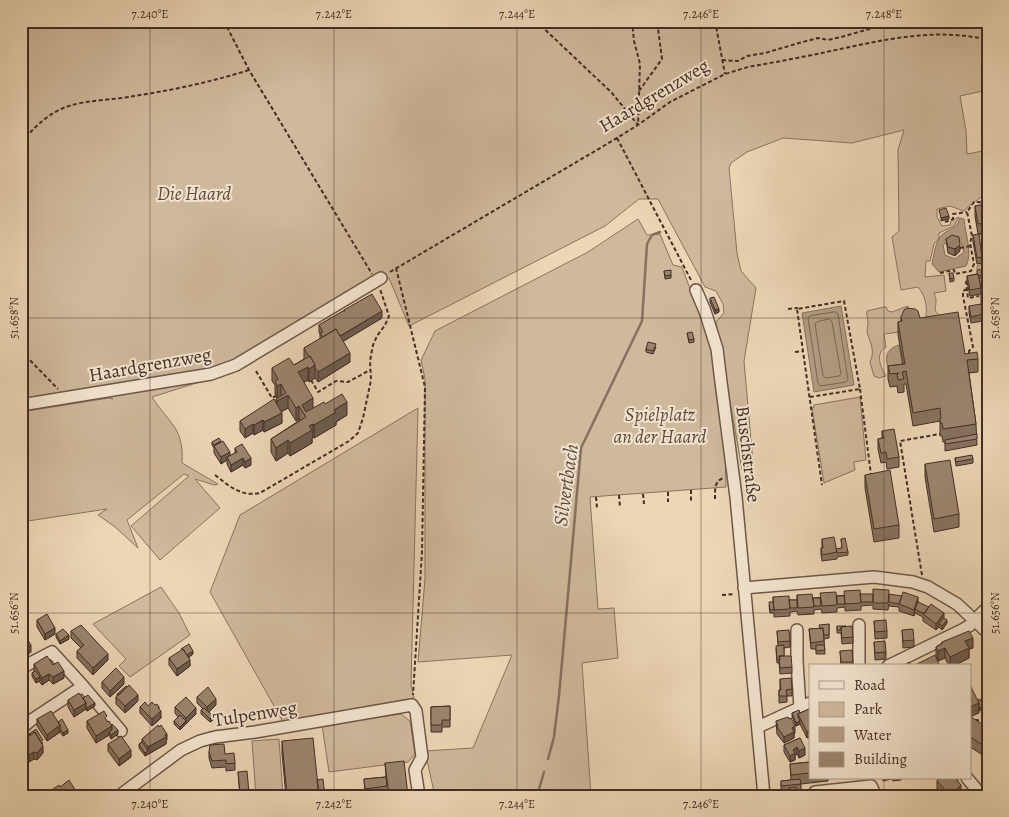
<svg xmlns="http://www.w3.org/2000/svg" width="1009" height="817" font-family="Alegreya,serif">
	<rect width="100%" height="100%" fill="#ecd6b5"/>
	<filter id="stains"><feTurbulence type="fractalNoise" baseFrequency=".004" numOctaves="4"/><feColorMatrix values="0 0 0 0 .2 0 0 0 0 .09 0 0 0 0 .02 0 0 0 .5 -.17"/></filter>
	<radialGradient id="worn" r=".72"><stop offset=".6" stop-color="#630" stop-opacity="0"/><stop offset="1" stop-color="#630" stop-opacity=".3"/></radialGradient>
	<path fill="#cfb99c" stroke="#897360" d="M21 21H988V114L983 91 960 96 966 131 967 154 988 150V192C980 199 971 203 964 211L950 206 937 209V217L942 226 950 225 951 221 959 217 954 226 939 233V238L934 244 930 261H926L925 277 944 275 946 291 934 293C935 296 936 298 936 300 936 310 932 310 942 317H926C927 305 926 297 918 287L901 290 892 237 899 231 898 150 904 130 852 143 783 138 747 152 731 163 729 168 737 253 741 271 756 288 744 361 753 463 742 470 716 322 724 313 723 304 716 291 705 287 658 199H639L605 226 409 326 389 278 206 380 152 397C169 424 184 427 182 463L218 484 214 485 195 479 220 508 160 560 131 526 189 476 184 474 127 520 138 548 114 526 98 515 107 509 21 522V412L109 398 113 399 93 390 21 402Z
		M638 219 647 235 660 234 673 265 682 267 703 324 708 335 717 368 725 449 726 487 590 497 598 609 614 608 618 658 582 663 591 796H446L434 792 425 751 473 748 512 655 418 662 425 579V379L421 360 435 331 588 252Z
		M988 233V289L985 293 986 306 981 307 980 281 984 278 983 272 977 271V266L983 264 978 235Z
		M908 306V309L900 332 884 334 886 347C875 353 880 367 886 376L879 378 874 376 870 362C875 352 871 344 868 335 866 330 868 327 868 323 868 318 866 316 867 311L884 307H886L888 311 892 312Z
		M860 397 866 460 854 462 855 470 824 483 812 408 814 407V405Z
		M418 408 411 685 414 698 283 722 210 592 240 515Z
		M161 587 179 613 190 635 130 677 119 666 126 659 93 624Z
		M401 714 410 721 415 754 408 762 329 772 322 725Z
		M279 739 283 796H256L252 741Z"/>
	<path fill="#b39d84" stroke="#86705e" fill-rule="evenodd" d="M960 218 964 219C965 233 973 253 966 266L939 272 932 264C934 254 935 241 943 234 952 227 956 230 960 218ZM952 239 961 242 964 252 955 259 945 255 943 245Z
		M841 306 854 385 814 392 802 313Z
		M899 345 903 369 894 368 891 366 888 367C884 356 888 348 899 345Z"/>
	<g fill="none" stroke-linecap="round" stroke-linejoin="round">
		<path stroke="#7b6554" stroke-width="1" d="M835 312 838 314 848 380 846 382 820 386 818 383 808 318 810 316Z
			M830 319 832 322 841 374 839 376 826 378 823 376 815 324 817 322Z"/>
		<path stroke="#86705e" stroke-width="2.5" d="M548 759 554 737 559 696 581 448 642 321 647 244 652 235 660 232
			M537 796 544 772"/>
		<g stroke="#6d5748" stroke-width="14">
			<path id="minor" d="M696 290 705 311 717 349 721 382 736 497 764 796
				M21 405 211 374 236 365 381 278
				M744 588 874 577 913 582 928 587 957 604 988 633
				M859 625V666
				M797 630V661L800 708
				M888 666 962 630 969 626 988 607
				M21 668 52 652 83 686 30 721 21 729
				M83 686 121 731
				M758 727 810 703
				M967 778 982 796
				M815 792 871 786 876 796
				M119 796 181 750 200 741 215 737 255 732 412 705 416 711 422 757 415 770 419 796"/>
		</g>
		<path stroke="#432d24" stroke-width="2" stroke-dasharray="4 2.5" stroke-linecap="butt" d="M224 21 249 70 372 274
			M536 21 612 93 638 125
			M632 21 634 41 640 64 638 125
			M715 21 725 74
			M722 60 738 61 747 56 765 53 799 43 818 38 828 40 841 37 898 21
			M639 91 662 59 657 21
			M617 138 692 282
			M21 142C35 127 49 112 69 106 87 100 114 100 134 96 173 90 211 82 249 70
			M981 202 988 195
			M945 222 953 219V214L967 212
			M960 248 971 246
			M396 268 425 387 422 552 413 695
			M390 272 607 144 638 125 670 102 725 74 748 67C776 62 804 57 831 51 883 40 935 27 988 40
			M940 273 954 270 955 274 971 271 974 264 970 243 972 236 967 212 974 202H979L983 205
			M967 281 966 282 968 298 979 296
			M967 289 963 291V296L973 347 969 351V354
			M788 309 797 308V309
			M21 351 58 389
			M795 352 803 351
			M256 371 272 398 276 396
			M311 380 318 392 336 381 348 382 370 370
			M860 389 871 475
			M810 397 860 389 844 301 797 309 822 485
			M215 475C229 486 241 497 260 493L349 441 358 433 363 418 371 380 370 361 373 345 377 336 385 325 389 316 380 289
			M691 490V501
			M668 492V502
			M643 494 644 504
			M619 495 620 507
			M596 497 597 508
			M715 499C715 491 714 480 724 478
			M922 575 900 441 940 434
			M722 595 735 594
			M975 720 988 721"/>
		<use href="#minor" stroke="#f3e4cf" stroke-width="11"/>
	</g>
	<path fill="#85725f" stroke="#432d24" d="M988 204V232L978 234 975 216V206Z
		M973 235 982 257V263L977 264 973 242Z
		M946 239 960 251 955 256 948 253Z
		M664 271 671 275V278L665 279Z
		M949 273 954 278V281L950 282Z
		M977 274 983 277 980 279 979 278 981 288V294L970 296 967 282V276Z
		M710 298 719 312 715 314 710 302Z
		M969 306 983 314V321L971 323 969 313Z
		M344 310 382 318 343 341 350 362 318 382 315 378 309 382 308 380 304 382 313 408 325 404 347 415 336 422V425L314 438 313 437 312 438V443L290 456 288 453 276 461 271 452V439L300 420 299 419 296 421 288 408 281 412 282 423 264 432 263 430 254 435 253 433 245 438 240 431V421L276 402V399L277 398 275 394V385L272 381V368L294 365 304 359V348L320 339V334L319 332V325L344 311Z
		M901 317 920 318 965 354 978 359V372L969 373 976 424 977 445 945 451V442H943L942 436H940V421L913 426 906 384H904V392L898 393 897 386 890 387 888 379V366L903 364 898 335V322L901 321Z
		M687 333 694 339V342L689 343Z
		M656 347 653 354 646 352V349Z
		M984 423 988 426V434L985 435Z
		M882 431 899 457V467L887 469 886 462 881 463 878 449V439L882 438Z
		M212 442H221L230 456 235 453V448L251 465 245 468 243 465 231 472 227 464V460L221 464 214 453V448L212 445Z
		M955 458 973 459V463L956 466Z
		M925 464 959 514V527L934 532 925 477Z
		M865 475 899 525V538L874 542 865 488Z
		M822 539 836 549 842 548 841 539 848 552V555L837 557V559L822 561 821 555V548H822Z
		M860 594 889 600 918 602 944 618 947 623 942 630 939 627 936 630 923 621V617L915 613 914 616 899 611V607L889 606V604L888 610 873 609V605L861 606V610L845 611V607L837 608V612L822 613 821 609 814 610V614L798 615 797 611 790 612V616L774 617V613H770L769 605 773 602V597L789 600H797V595L813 598Z
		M37 620 55 634 45 640 37 627Z
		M874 621 887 631V638L875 639Z
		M829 624V638L824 639 825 654H816V649H811L809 629H819Z
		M837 626 853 637V643L842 644 841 633H837Z
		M902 630 914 640V647L903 648Z
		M71 631 108 660 93 675 77 658V651L81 648 71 638Z
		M777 631 790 641V647L784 648V656L792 667V673L780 674 779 663H777L776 649 778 645Z
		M56 634 69 639 60 644 56 637Z
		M874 642 886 652V659L875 660Z
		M942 642 973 648 969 649V658L953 666H949L945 658 938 661 936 656V647L942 643Z
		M840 651 853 662V666H841Z
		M193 654 189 657 190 666 177 676 169 665V658Z
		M34 664 53 665 64 678 53 684 49 680 42 685 39 681 36 683 32 676V673L34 672Z
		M780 679 792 689V696H787V702L779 703V690H780Z
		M102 682 124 684 110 697 102 688Z
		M117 694 138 701 125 713 116 704V697L117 696Z
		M197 697 216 705 209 712 213 720 210 722 201 714V710L203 709 197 703Z
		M83 698 95 706 87 711 86 709 74 717 68 707V700Z
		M148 706 159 710 161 718 152 726 140 713V707Z
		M450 706V727H442V732H431V707Z
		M175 707 196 714 180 730 174 724V721L178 717 175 713Z
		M809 709 807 738 800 724 796 726 792 716V713H800Z
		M970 718 988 730V756L987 755 986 757 970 747Z
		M37 719 58 722 68 733 63 736 60 732 47 741 37 726Z
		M87 721H107L118 734 111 739 109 735 96 743 87 728Z
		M776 721 795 733H794V738L784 743 777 734Z
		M159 727 167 740 166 741V744L145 756 139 748V744L142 742V739Z
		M29 734 43 743 42 744 43 753 37 760 34 759 29 762 21 749V741L29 736Z
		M800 738 805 755 799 758 797 754 795 755V760L790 762 784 752V745Z
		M282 741 317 780 325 796H286L282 754Z
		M108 744 131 757 119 766 108 751Z
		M209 752 225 754 235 763V770L226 771V767L212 768 209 758Z
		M810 762V778H828V781L801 784V790L797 791V796H813H789V791L781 792V781L791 780 790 764Z
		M385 763 408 796H388L387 793 365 795 364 779 386 777Z
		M238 772 249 793V796H240Z
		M883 778H901V780L893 781 892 779 883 781Z
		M939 778H957L961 792 966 793 975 796H942L937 791V781Z
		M60 787 76 791 82 796H51L53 794V789Z"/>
	<path fill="#6c5d4e" stroke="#432d24" d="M949 216V219L941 221V218Z
		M960 245V251L955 256V249Z
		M719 309V312L715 314V310Z
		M382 311V318L339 344V337Z
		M350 353V362L318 382V372Z
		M315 365V378L309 382V369Z
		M308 367V380L298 385V372Z
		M281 384V397L277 399V386Z
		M288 395V408L277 414V401Z
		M313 398V411L305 416 302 405Z
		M347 402V415L336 422V425L314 438V425L334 410Z
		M299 406V419L296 421V408Z
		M282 413V423L264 432V422Z
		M263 420V430L254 435V425Z
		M253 424V433L245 438V429Z
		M313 424V437L312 438V443L290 456V443L309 426Z
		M288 440V453L276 461V448Z
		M230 452V459L227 457V460L221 464V457Z
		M243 458V465L231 472V465Z
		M251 458V465L245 468V462Z
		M918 597V604L915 609 914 616V610Z
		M944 613V620L939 624V627L936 630V624Z
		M947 620V623L942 630V626Z
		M55 628V634L45 640V634Z
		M69 635V639L60 644V641Z
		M973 638V648L969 649V658L953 666H950V657L965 641Z
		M31 645V652L23 658V651Z
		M945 648V658L938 661V651Z
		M193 651V654L186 659V656Z
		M108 654V660L93 675V668Z
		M190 660V666L177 676V669Z
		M64 671V678L53 684V677Z
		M49 674V680L42 685V678Z
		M40 677V681L36 683V679Z
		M124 677V684L110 697V691Z
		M138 695V701L125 713V706Z
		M216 699V705L207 714V707Z
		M86 703V709L74 717V710Z
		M95 703V706L87 711V708Z
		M979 703V713L970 717V707Z
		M983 706V709L979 711V708Z
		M159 707V712L161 711V718L152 726V719Z
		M196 708V714L180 730V727L186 722V718Z
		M213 716V720L210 722V719Z
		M800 721V724L796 726V723Z
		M60 725V732L47 741V735Z
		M112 726V733L109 732V735L96 743V736Z
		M795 726V733H794V738L784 743V737L792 728Z
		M68 730V733L63 736V733Z
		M118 730V734L111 739V735Z
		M810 730V737L807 738V732Z
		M167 734V740L166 741V744L145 756V753L148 751V747Z
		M988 744V753L987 752V755L986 757V747Z
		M43 746V753L37 760V753Z
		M797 747V754L795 755V760L790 762V756L793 750Z
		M805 748V755L799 758V751Z
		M131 750V757L119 766V759Z
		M34 752V759L29 762V755Z
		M961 785V794L960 796H950Z"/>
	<path fill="#9b856f" stroke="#432d24" d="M988 204V223L978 224 975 206Z
		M946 208 949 216 941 218 939 210Z
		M979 234 982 257 977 258 973 235Z
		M952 235 959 237 960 245 955 249 948 247 946 239Z
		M979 269 982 271 983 274 980 276 978 274H977V271Z
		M671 270V275L665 276 664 271Z
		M949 273H953L954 278 950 279Z
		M978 274 981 288 970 290 967 276Z
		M372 294 382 311 340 336 336 329 323 337 320 333 323 332 319 325 343 311H345L344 310Z
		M714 297 719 309 715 310 710 298Z
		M981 304 983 314 971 317 969 306Z
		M907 308 915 309 918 311 920 318 958 312 965 354 977 352 978 359 967 360 976 424 943 429 942 423H940V419L941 418 940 408 913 413 906 371 902 372 904 379 898 380 897 374 899 373 890 374 888 366 905 364 898 322 902 321 901 317 904 310Z
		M336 329 350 353 318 372 315 368V365L310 356 309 357 304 348Z
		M692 332 694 339 689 340 687 333Z
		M648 342 656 344 653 351 646 349Z
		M310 356 315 365 309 369 308 367 298 372 313 398 302 405 306 412 324 402 325 404 342 394 347 402 334 410 336 412 314 425 313 424 309 426 312 430 290 443 288 440 276 448 271 439 306 417 299 406 296 408 288 395 277 401 276 399 286 393 281 384 277 386 275 381 278 379 272 368 289 358 294 365Z
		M274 399 282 413 264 422 263 420 254 425 253 424 245 429 240 421Z
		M987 422 988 431H985L984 423Z
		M894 429 899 457 887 459 886 452 881 453 878 439 884 438 882 431Z
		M977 434V439L945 444V440Z
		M219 438 221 441 214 445 212 442Z
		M223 441 230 452 221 457 214 446Z
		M242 444 251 458 245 462 243 458 231 465 227 457 237 452 235 448Z
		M972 455 973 459 956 462 955 458Z
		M950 460 959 514 934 519 925 464Z
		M890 470 899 525 874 529 865 475Z
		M834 537 837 552 822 555 821 548H823L822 539Z
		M845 538 848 552 837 553 836 549 842 548 841 539Z
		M873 589 889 590 888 603H873Z
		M860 590 861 603 845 604 844 591Z
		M836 592 837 605 822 606 820 593Z
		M903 592 918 597 914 610 899 604Z
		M812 594 814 607 798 608 797 595Z
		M860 594H873V602H861Z
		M889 594 902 596 899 604 889 602Z
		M789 596 790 609 774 610 773 597Z
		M837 596H844L845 604H837Z
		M813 598H820L821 606H814Z
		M789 600H797V608H790Z
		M769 602H773L774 610H770Z
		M918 602 929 607 924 614 915 609Z
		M931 604 944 613 936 624 923 614Z
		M47 614 55 628 45 634 37 620Z
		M943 618 947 620 942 626 939 624Z
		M886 620 887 631 875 632 874 621Z
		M829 624V635H824L823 628 820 629 819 625Z
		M81 625 108 654 93 668 77 651 84 645 71 631Z
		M837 626H846L841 627V630H837Z
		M852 626 853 637 842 638 841 627Z
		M823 628 824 641 811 643 809 629Z
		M63 629 69 635 60 641 56 634Z
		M913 629 914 640 903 641 902 630Z
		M789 630 790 641 778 642 777 631Z
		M969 631 973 638 965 641 969 648 950 657 945 648 938 651 936 647 943 643 942 642Z
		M23 632 31 645 23 651 21 649V633Z
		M885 641 886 652 875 653 874 642Z
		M189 644 193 651 187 655 183 649H181Z
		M784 645V656H779L780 660H777L776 646Z
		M816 645H824L825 650 816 651Z
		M183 649 190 660 177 669 169 658Z
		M852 650 853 662H841L840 651Z
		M935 655 940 666H915V665Z
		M47 656 53 665 58 662 64 671 53 677 49 674 42 678 34 664Z
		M779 656H791L792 667 780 668Z
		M909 662 911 666H904Z
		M116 668 124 677 110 691 102 682Z
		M35 671 40 677 36 679 32 673Z
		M791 678 792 689 786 690 787 696H779V690H781L780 679Z
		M129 685 138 695 125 706 116 697Z
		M970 685 979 703 970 707Z
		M126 686 127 687 119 695 117 694Z
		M208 687 216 699 207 707 197 697Z
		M79 693 86 703 74 710 68 700Z
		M88 695 95 703 87 708 86 706V703L83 698Z
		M186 697 196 708 186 718 175 707Z
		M980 699 983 706 979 708V703L978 700Z
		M145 702 148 706 152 702 155 705 157 704 159 707 158 708 161 711 152 719 140 707Z
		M450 706V720H442V725H431V707Z
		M204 708 213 716 210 719 201 710Z
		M809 709 810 712V730L807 732 798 714Z
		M799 710 800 713 798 714V717L800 721 796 723 792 713Z
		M51 711 60 725 47 735 37 719Z
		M104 711 107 716 105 718 108 722 109 721 112 726 96 736 87 721Z
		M180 715 186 721 180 727 174 721Z
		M788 717 789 719 791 718 795 726 792 728 794 732 784 737 777 727 778 726 776 721Z
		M971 717 982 724 981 725 988 730V744L986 747 970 737V718Z
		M62 719 68 730 63 733 60 729V725L58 722Z
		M112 724 118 730 111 735 109 732 112 730V726L111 725Z
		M158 725 159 727 161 725 167 734 165 735 166 737 148 747 142 739Z
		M36 729 43 740 40 741 35 732 30 735 29 734Z
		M35 732 43 746 37 753 34 752 29 755 21 741Z
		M121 736 131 750 119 759 108 744Z
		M313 738 319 796H287L282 741Z
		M800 738 805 748 799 751 797 747 793 750 795 753 790 756 784 745Z
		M142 742 148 751 145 753 139 744Z
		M224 744 225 754 234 753 235 763 226 764V760L212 761 209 752 210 745Z
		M404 761 408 796H389L385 763Z
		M810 762V773L791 775 790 764Z
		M247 771 249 793H240L238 772Z
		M386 777 387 786 365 789 364 779Z
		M939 778H955L961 785 950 795 937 781Z
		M323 779 325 796H319L317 780Z
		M800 779 801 784 781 786V781Z
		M69 780 79 796H58L53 789 59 785 60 787Z
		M796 787 797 795 789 796V788Z
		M969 789 975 796H966L964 794Z
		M78 790 82 796H79L76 791Z
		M963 790 966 793 964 794V796H957Z
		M914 792 915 796H896L899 795V793Z
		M813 794V796H797Z"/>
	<path fill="none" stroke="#432d24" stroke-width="1" stroke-opacity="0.45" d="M150 21V796M334 21V796M517 21V796M701 21V796M884 21V666M21 23H988M21 318H988M21 613H988M884 778V796"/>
	<g text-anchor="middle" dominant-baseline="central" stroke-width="4" stroke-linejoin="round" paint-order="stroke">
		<g font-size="19" fill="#432d24" stroke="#f3e4cf">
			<text transform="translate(654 96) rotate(-31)">Haardgrenzweg</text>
			<text transform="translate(150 365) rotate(-10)">Haardgrenzweg</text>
			<text transform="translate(748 454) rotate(83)">Buschstraße</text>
			<text transform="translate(255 714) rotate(-9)">Tulpenweg</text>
		</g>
		<g font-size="19" font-style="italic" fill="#5f493c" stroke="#f3e4cf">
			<text x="194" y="194">Die Haard</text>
			<text x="660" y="415">Spielplatz<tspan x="660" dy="22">an der Haard</tspan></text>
		</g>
		<g font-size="20" font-style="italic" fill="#5f493c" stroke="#f3e4cf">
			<text transform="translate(566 485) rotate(-82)">Silvertbach</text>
		</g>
	</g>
	<rect width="1009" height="817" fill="none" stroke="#ecd6b5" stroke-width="55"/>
	<rect x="809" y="664" width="162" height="115" fill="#f3e4cf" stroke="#ad9b8b"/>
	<rect x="819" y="681" width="25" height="8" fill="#f3e4cf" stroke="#ad9b8b"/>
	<text x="854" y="690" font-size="15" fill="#432d24">Road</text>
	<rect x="819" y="702" width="25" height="15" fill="#cfb99c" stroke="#ad9b8b"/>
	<text x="854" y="714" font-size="15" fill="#432d24">Park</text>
	<rect x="819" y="727" width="25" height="15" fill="#b39d84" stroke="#ad9b8b"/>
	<text x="854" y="740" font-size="15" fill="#432d24">Water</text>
	<rect x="819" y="752" width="25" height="15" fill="#9b856f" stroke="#ad9b8b"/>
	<text x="854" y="764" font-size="15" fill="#432d24">Building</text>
	<rect x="28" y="28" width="954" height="762" fill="none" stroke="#432d24" stroke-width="2"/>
	<g font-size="12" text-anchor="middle" fill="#432d24">
		<text x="150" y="18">7.240°E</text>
		<text x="334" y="18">7.242°E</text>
		<text x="517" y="18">7.244°E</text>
		<text x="701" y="18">7.246°E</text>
		<text x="884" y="18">7.248°E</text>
		<text transform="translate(14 318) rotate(-90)" y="4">51.658°N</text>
		<text transform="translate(995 318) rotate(-90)" y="4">51.658°N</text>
		<text transform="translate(14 613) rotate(-90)" y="4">51.656°N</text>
		<text transform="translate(995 613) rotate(-90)" y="4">51.656°N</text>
		<text x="150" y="808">7.240°E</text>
		<text x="334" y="808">7.242°E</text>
		<text x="517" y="808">7.244°E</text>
		<text x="701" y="808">7.246°E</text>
	</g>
	<rect width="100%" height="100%" filter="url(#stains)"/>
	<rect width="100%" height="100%" fill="url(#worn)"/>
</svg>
